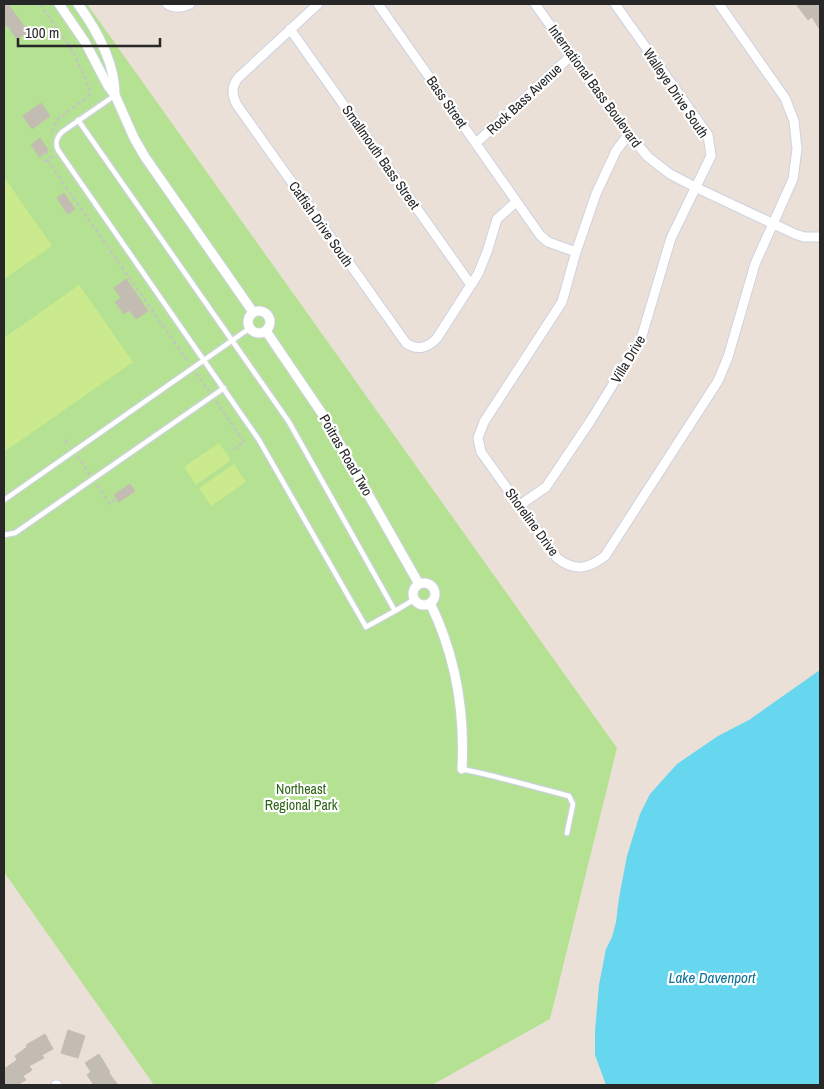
<svg xmlns="http://www.w3.org/2000/svg" width="824" height="1089" font-family="'Archivo Narrow',sans-serif">
	<rect width="100%" height="100%" fill="#eae0d7"/>
	<path fill="#b4e292" d="M4 4H87L617 748 550 1019 432 1085H154L4 872Z"/>
	<path fill="#caea8d" d="M4 177 52 246 4 279Z
		M79 285 133 362 4 452V338Z
		M219 443 231 460 196 485 184 467Z
		M234 464 246 482 211 506 199 488Z"/>
	<path fill="#67d6ef" d="M820 670V1085H606L595 1055V1031L599 985 606 949 612 937 616 922 619 898 627 856 640 814 650 794 677 764 718 736 749 720Z"/>
	<path fill="#c2bcb3" stroke="#c5bcb2" d="M4 4H8L28 32 17 39 7 25 4 27Z
		M796 4H820V30L812 17 808 20Z
		M41 103 50 116 32 129 23 116Z
		M40 138 48 150 39 156 31 145Z
		M64 193 75 209 68 214 57 198Z
		M126 279 148 311 136 319 129 310 124 314 115 302 121 298 114 288Z
		M130 484 135 491 119 502 114 495Z
		M68 1030 85 1036 78 1058 61 1053Z
		M45 1034 53 1049 42 1055 44 1058 29 1066 32 1070 23 1076 26 1080 17 1085H4V1069L17 1060 15 1056 27 1047 26 1045Z
		M99 1054 110 1072 109 1073 118 1085H94L87 1075 91 1072 85 1063Z"/>
	<g fill="none" stroke-linecap="round" stroke-linejoin="round">
		<g stroke="#cdd2e1" stroke-width="7">
			<path id="lane" d="M114 96 62 132C56 138 55 143 58 150L259 440 366 627 395 611
				M78 120 289 422 395 611 415 599
				M4 500 250 328
				M4 535 15 533 224 388
				M462 769 493 776 569 796 573 804 567 833"/>
		</g>
		<g stroke="#cdd2e1" stroke-width="11">
			<path id="street" d="M59 4 85 42 108 86 115 95 134 138 145 157 253 312
				M78 4C96 29 115 63 115 95
				M167 4C175 9 182 8 190 4
				M318 4 238 78C231 87 232 95 237 105L406 343C417 351 428 348 437 338L478 274 487 252 497 219 516 202
				M378 4 540 235 548 242 576 252
				M535 4 623 127 648 157 670 174 695 187 795 234 804 237H820
				M290 29 471 285
				M628 135 616 151 596 194 576 252 562 302 484 422 478 438 481 452 557 558C575 572 588 569 605 556L718 381 728 357 755 264 793 179 797 149 794 121 785 98 719 4
				M476 143 572 55
				M248 322a11 11 0 1 1 22 0a11 11 0 1 1-22 0Z
				M266 331 323 415 419 584
				M520 505 546 487 591 420 641 339 671 238 711 156 708 135 615 4
				M413 594a11 11 0 1 1 22 0a11 11 0 1 1-22 0Z
				M430 603C456 656 465 711 462 769
				M56 1085H57"/>
		</g>
		<path stroke="#c3c3c3" stroke-width="2" stroke-dasharray="4 2.5" stroke-linecap="butt" d="M40 4 73 51 91 92 88 97 58 119 50 135
			M39 158 51 150
			M47 160 189 363
			M44 162 53 156V154
			M196 373 209 391
			M216 401 244 442 233 450
			M65 440 70 446
			M77 456 90 475
			M97 485 110 504 116 499"/>
		<use href="#lane" stroke="#fff" stroke-width="4.5"/>
		<use href="#street" stroke="#fff" stroke-width="9"/>
	</g>
	<g text-anchor="middle" dominant-baseline="central" stroke-width="4.5" stroke-linejoin="round" paint-order="stroke">
		<g font-size="14" fill="#272727" stroke="#fff">
			<text transform="translate(595 86) rotate(54)">International Bass Boulevard</text>
			<text transform="translate(676 93) rotate(56)">Walleye Drive South</text>
			<text transform="translate(524 99) rotate(-43)">Rock Bass Avenue</text>
			<text transform="translate(447 102) rotate(55)">Bass Street</text>
			<text transform="translate(381 157) rotate(55)">Smallmouth Bass Street</text>
			<text transform="translate(321 224) rotate(55)">Catfish Drive South</text>
			<text transform="translate(628 359) rotate(-59)">Villa Drive</text>
			<text transform="translate(346 455) rotate(60)">Poitras Road Two</text>
			<text transform="translate(532 522) rotate(54)">Shoreline Drive</text>
		</g>
		<g font-size="14" fill="#2d6318" stroke="#fff">
			<text x="301" y="789">Northeast<tspan x="301" dy="16">Regional Park</tspan></text>
		</g>
		<g font-size="15" font-style="italic" fill="#0b7196" stroke="#fff">
			<text x="712" y="977">Lake Davenport</text>
		</g>
	</g>
	<rect width="824" height="1089" fill="none" stroke="#272727" stroke-width="10"/>
	<path d="M18 38v8h142v-8" fill="none" stroke="#272727" stroke-width="2.5"/>
	<text x="25" y="38" font-size="15" fill="#272727" stroke="#ffffff" stroke-width="4" paint-order="stroke">100 m</text>
</svg>
